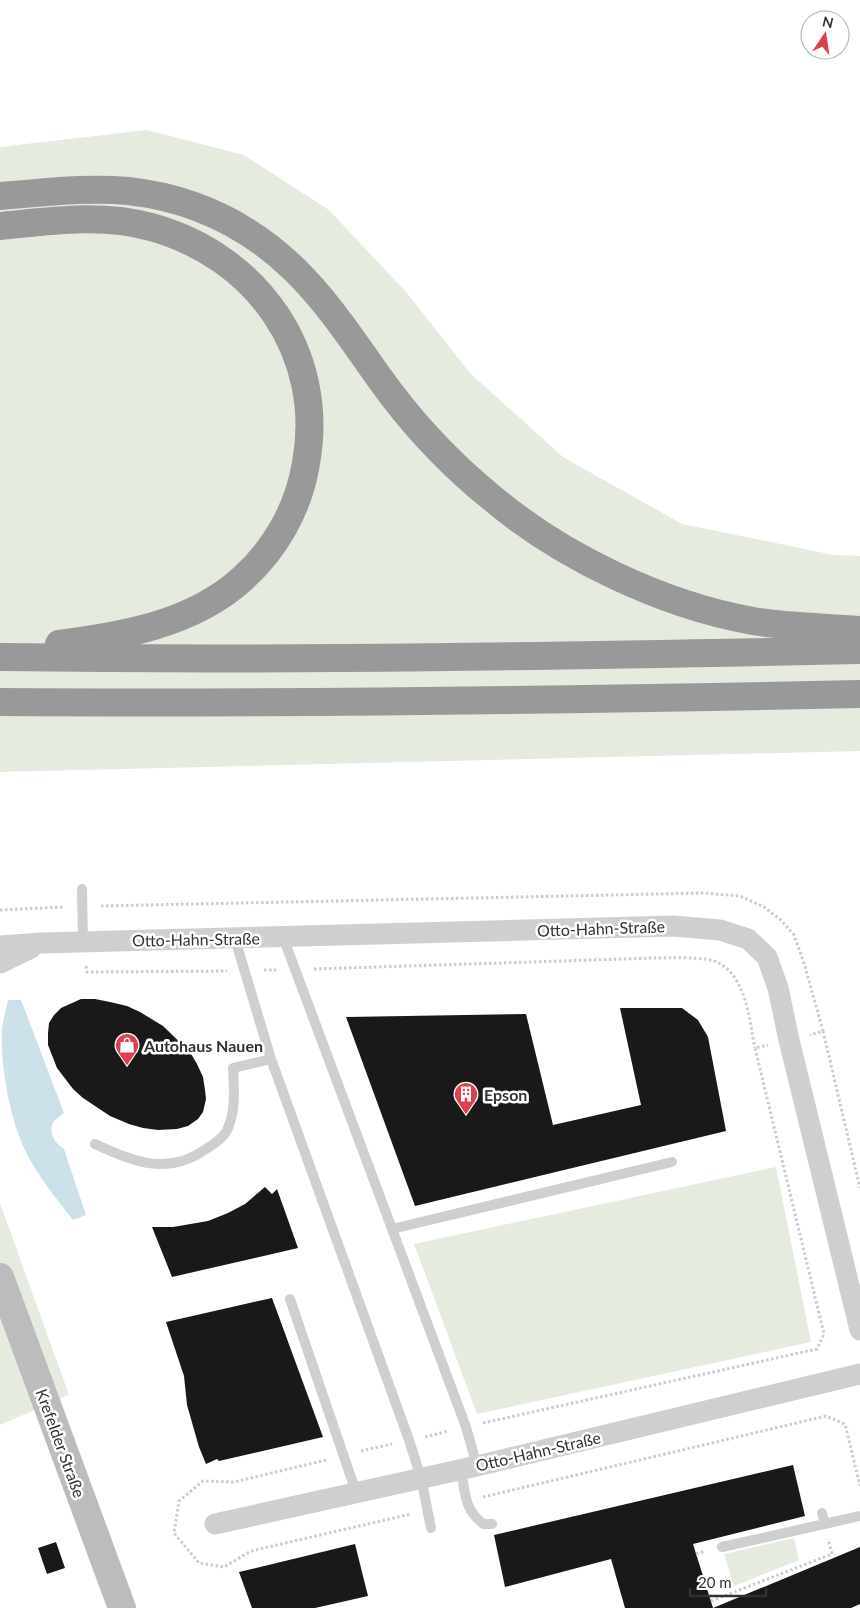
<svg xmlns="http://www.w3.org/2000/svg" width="860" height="1608" font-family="Lato,sans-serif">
	<rect width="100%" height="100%" fill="#fff"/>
	<path fill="#e5ebdf" d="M147 130 244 155 329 210 407 293 470 373 563 457 682 524 834 555 860 556V751L0 772V147Z
		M776 1167 811 1342 477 1414 414 1244Z
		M0 1203 69 1395 0 1425Z
		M794 1538 799 1560 734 1586 724 1554Z"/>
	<path fill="#cce0ea" d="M8 1000H21L64 1113C61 1116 56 1119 54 1121 47 1132 55 1143 64 1149L86 1215 73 1220C57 1199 36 1174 25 1150 9 1117 0 1063 2 1027 4 1018 6 1009 8 1000Z"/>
	<path fill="#191919" d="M81 999H95L110 1002 127 1006 140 1012 163 1026 190 1052 197 1064 203 1077 205 1090 206 1099 203 1112 198 1119 188 1126 177 1129 158 1130 143 1128 129 1124 110 1116 83 1098 73 1089 57 1068 48 1045V1033L49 1023 54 1015 61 1008Z
		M620 1008H682L698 1020 708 1037 726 1131 415 1206 346 1017 526 1014 553 1125 641 1105Z
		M265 1187 272 1194 277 1189 298 1248 172 1277 152 1227H173L208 1221 228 1213 245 1204Z
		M272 1298 323 1437 219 1461 217 1459 206 1464 199 1447 187 1405 184 1376 166 1322Z
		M793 1465 805 1516 693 1544 713 1608 860 1547V1604L851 1608H625L611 1559 505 1587 494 1535Z
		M56 1542 65 1568 47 1574 38 1548Z
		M355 1544 368 1596 315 1608H252L239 1572Z"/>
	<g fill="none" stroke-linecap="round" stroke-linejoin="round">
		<path stroke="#ccc" stroke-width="3" stroke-dasharray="2.5 2.5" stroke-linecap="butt" d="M101 906 704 893 740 896 764 907 781 920 794 935 804 963 823 1031 810 1035
			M0 910 64 907
			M86 966 87 972 227 971
			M314 969 654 958C668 958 707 956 719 963 747 979 749 1019 755 1048
			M264 970H277
			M823 1031 860 1188
			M483 1423 817 1349 824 1334 755 1048 768 1045
			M425 1437 448 1431
			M361 1451 392 1444
			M326 1460 234 1482 203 1481 179 1501 174 1533 199 1563 224 1567 251 1551 411 1514
			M483 1497 826 1416 845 1424 860 1486
			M696 1554 705 1551
			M711 1601 832 1554 828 1539"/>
		<path stroke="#cfcfcf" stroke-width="10" d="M82 889 83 942
			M283 937 466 1427 477 1466
			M235 939 271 1059 409 1440 421 1478 431 1528
			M95 1144C133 1162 168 1176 206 1149 214 1144 225 1137 228 1128 236 1109 234 1088 233 1068L271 1059
			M392 1229 672 1162
			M290 1299 356 1492
			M461 1469C465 1491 464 1511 484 1524H492
			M822 1513 825 1524
			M722 1547 860 1516"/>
		<path stroke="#cfcfcf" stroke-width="21" d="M0 946 42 943 673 926 720 930 748 939 767 957 778 988 789 1040 860 1330
			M0 963 31 948
			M215 1524 477 1466 860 1374"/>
		<path stroke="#bcbcbc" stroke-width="28" d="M0 1277 122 1608"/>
		<path stroke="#999" stroke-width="28" d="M0 196C42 193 85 187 128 191 192 198 249 225 295 270 333 307 361 354 392 395 421 433 455 468 492 498 562 557 663 605 753 621 788 627 825 627 860 630
			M0 226C49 221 102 213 151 227 257 256 326 353 306 463 299 508 275 550 241 580 192 624 122 636 59 644
			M0 657C287 661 573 656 860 650
			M0 702C287 704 573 700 860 694"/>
	</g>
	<defs>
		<g id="shop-pin" transform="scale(1.25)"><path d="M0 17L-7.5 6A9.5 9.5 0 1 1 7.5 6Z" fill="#dc4152" stroke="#fff"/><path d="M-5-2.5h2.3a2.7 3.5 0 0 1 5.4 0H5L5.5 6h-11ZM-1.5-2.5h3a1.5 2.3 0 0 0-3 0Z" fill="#fff"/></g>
		<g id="building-pin" transform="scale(1.25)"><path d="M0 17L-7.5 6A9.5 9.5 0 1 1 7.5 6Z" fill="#dc4152" stroke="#fff"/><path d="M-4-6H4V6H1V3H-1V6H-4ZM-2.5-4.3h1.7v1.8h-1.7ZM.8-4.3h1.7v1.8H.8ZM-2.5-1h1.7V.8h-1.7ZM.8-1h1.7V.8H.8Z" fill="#fff"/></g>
	</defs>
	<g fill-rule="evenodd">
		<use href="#shop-pin" x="127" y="1045"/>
		<use href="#building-pin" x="466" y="1094"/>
	</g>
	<g text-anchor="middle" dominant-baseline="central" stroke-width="5" stroke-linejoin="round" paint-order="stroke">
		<g font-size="16" fill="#323232" stroke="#fff">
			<text transform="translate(601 928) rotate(-2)">Otto-Hahn-Straße</text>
			<text transform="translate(196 939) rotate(-1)">Otto-Hahn-Straße</text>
			<text transform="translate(61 1443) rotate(70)">Krefelder Straße</text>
			<text transform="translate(538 1451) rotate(-13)">Otto-Hahn-Straße</text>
		</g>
		<g font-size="16" font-weight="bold" fill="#323232" stroke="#fff" text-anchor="start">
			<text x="144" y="1045">Autohaus Nauen</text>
			<text x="484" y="1094">Epson</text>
		</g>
	</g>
	<g transform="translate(825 35) rotate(13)"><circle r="24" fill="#ffffff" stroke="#adadad"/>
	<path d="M0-4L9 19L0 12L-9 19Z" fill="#dc4152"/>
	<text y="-8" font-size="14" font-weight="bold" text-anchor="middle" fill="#323232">N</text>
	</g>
	<path d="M690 1588v8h76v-8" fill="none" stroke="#323232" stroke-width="2.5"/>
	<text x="698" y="1588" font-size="15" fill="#323232" stroke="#ffffff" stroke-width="4" paint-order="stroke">20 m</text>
</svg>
